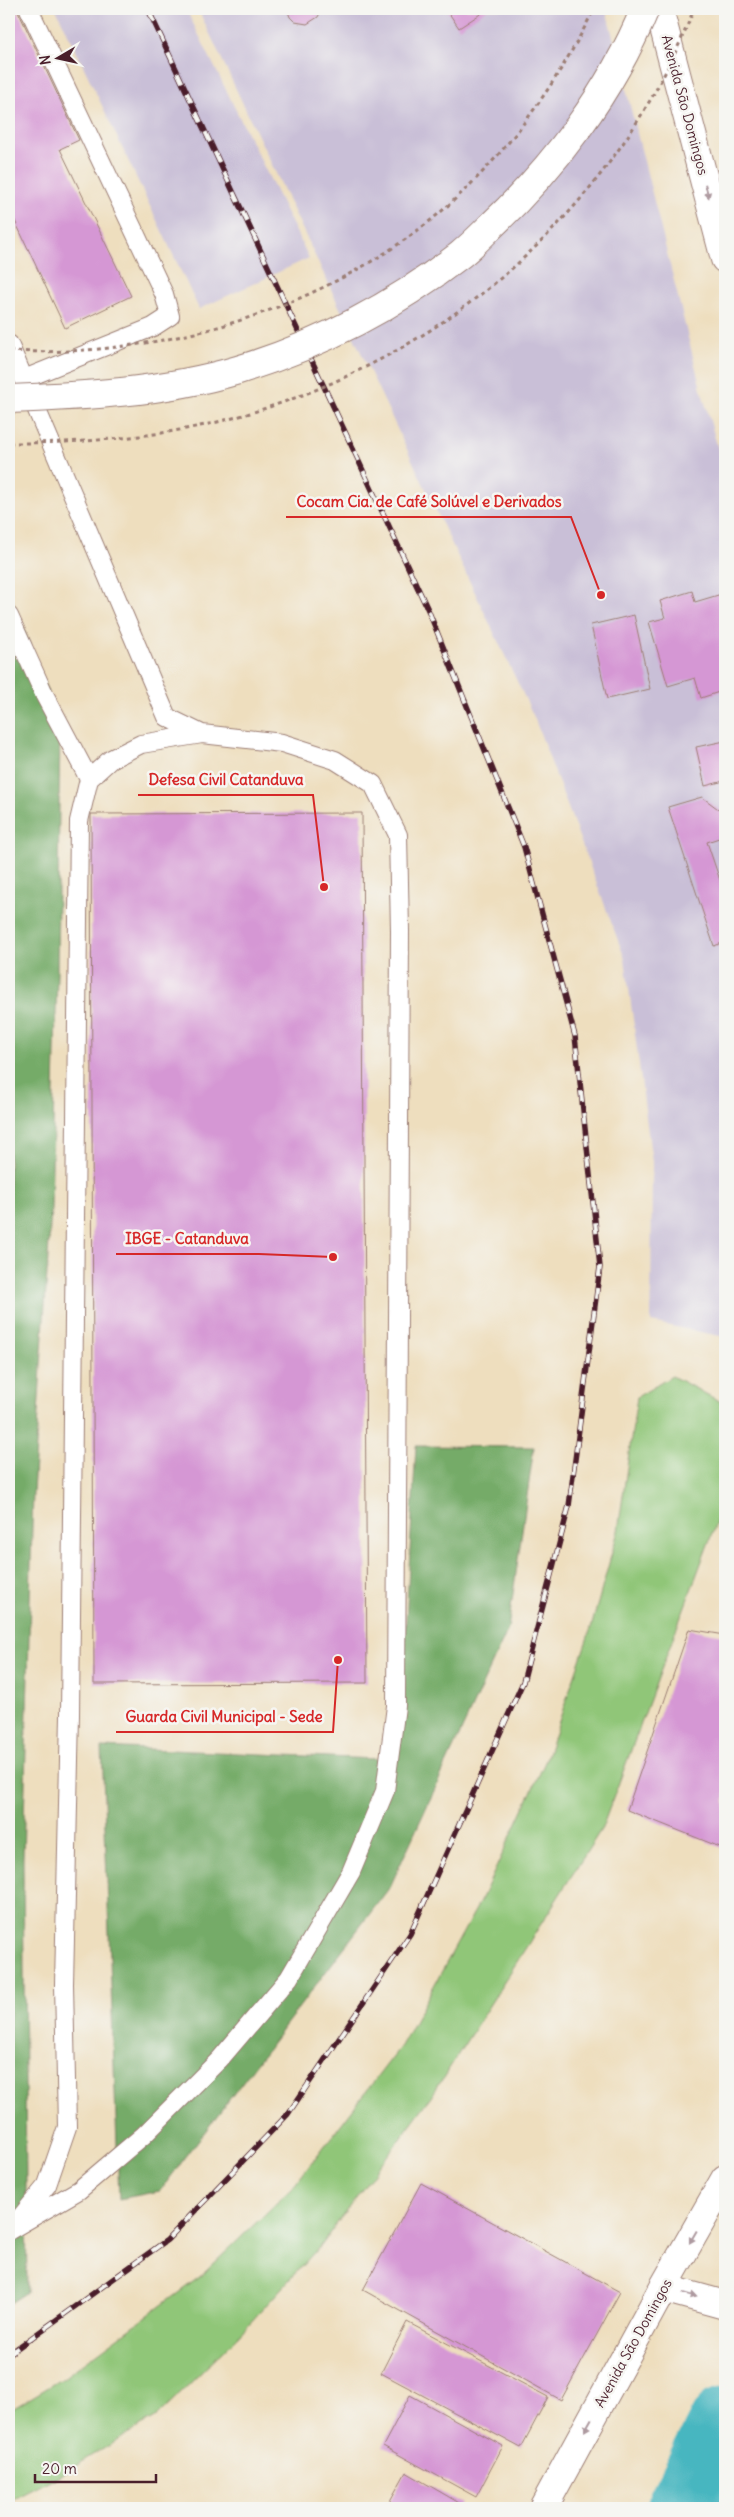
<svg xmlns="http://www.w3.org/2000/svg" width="734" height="2517" font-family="Delius,sans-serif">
	<rect width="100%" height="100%" fill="#f6f6f2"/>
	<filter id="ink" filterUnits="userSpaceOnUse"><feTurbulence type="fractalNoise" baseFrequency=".02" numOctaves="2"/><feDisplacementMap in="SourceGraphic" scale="10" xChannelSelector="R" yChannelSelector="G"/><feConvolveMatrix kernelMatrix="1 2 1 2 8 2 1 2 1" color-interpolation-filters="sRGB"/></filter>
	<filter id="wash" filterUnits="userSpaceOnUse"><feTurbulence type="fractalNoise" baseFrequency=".0096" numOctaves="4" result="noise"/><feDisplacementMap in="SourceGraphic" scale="20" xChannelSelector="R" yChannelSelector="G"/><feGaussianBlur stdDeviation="1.12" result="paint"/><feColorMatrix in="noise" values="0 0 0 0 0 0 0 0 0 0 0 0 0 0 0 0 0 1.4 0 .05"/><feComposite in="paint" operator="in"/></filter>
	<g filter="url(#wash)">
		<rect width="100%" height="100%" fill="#eedebe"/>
		<path fill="#c9bfd7" d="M56 9H186L309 258 199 309Z
			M198 9H606L701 389 725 473V1337L651 1322 652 1162 625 959 534 717Z"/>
		<path fill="#90c678" stroke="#6d7252" d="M672 1376 721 1402 725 1433V1499L602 1828 431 2097 320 2246 238 2336 156 2417 62 2474 9 2501V2411L62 2379 201 2276 293 2187 401 2046 483 1896 545 1762 591 1628 618 1531 637 1397Z"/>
		<path fill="#74ab68" stroke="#5f654a" d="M9 591 60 725 57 974 51 1210 33 1492 23 1859 27 2292 9 2304Z
			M416 1446 534 1447 508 1629 390 1887 160 2191 119 2199 102 1747 398 1760Z"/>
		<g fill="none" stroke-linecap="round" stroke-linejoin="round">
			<path stroke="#47b6c0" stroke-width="72" d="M682 2508 725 2423"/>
		</g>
		<g id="blocks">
			<path fill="#d597d4" d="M9 9H17L79 140 60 149 131 296 65 328 9 208Z
				M287 9H322L318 17 307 24 295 22 290 17Z
				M446 9H488L459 28Z
				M692 591 695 602 725 593V629L722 630 725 640V690L701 698 695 678 668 686 649 622 665 618 660 601Z
				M634 615 650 689 607 699 591 625Z
				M725 741V785L724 781 705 786 696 747Z
				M702 797 725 814V836L707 842 725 895V942L714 946 668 807Z
				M362 813 367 1683 94 1684 91 814Z
				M689 1629 725 1635V1849L627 1810Z
				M421 2183 620 2292 561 2400 363 2290Z
				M407 2322 548 2397 521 2448 381 2373Z
				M410 2395 503 2446 476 2497 383 2446Z
				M406 2472 461 2504 458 2508H386Z"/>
		</g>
	</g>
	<g filter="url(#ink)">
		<use href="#blocks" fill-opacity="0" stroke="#9c7e74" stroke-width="1"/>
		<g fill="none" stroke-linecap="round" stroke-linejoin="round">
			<g stroke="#9c7e74" stroke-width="20">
				<path id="lane" d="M9 344 167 717 202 734
					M24 379 153 327 170 316 164 294 29 9
					M9 616 45 696 89 779
					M9 2231 10 2230 79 2190 144 2135 220 2059 289 1978 351 1872 385 1791 396 1706 400 931 398 835 373 784 335 760 282 743 202 734 141 744 111 759 89 779 79 821 70 1715 64 1984 67 2127 47 2185 10 2230"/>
			</g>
			<g stroke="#9c7e74" stroke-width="30">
				<path id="primary" d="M659 9 725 259
					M663 2288 725 2305
					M543 2508 663 2288 725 2179"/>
			</g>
			<use href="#lane" stroke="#fff" stroke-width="18"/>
			<use href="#primary" stroke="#fff" stroke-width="28"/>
			<g stroke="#4a1f2b" stroke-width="5.5">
				<path id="rail" d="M9 2354 167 2240 288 2114 410 1934 523 1682 569 1506 600 1267 575 1036 524 847 429 612 148 9"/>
			</g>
			<use href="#rail" stroke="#f6f6f2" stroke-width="4" stroke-dasharray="11" stroke-linecap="butt"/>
			<g stroke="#9c7e74" stroke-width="30" stroke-linecap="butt">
				<path id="secondary-bridge" d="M9 399C85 396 164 392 238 370 317 346 394 306 460 255 470 247 480 237 489 228 554 167 611 92 645 9"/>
			</g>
			<path stroke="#9c7e74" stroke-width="3" stroke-dasharray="4 4" stroke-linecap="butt" d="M9 351C155 358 310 314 426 224 498 167 554 90 594 9
				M9 443C84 443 160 438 233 418 443 360 614 213 694 9"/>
			<use href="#secondary-bridge" stroke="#fff" stroke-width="28"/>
		</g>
		<defs><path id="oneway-solid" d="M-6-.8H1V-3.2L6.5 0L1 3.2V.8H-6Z" transform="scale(1.25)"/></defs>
		<g fill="#ae9aa0">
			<use href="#oneway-solid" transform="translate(707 191) rotate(75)"/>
			<use href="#oneway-solid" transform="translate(693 2237) rotate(120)"/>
			<use href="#oneway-solid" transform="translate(690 2295) rotate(16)"/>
			<use href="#oneway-solid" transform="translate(588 2425) rotate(119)"/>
		</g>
	</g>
	<g text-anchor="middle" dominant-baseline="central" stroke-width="5" stroke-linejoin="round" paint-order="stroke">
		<g font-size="14" fill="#4a1f2b" stroke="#f6f6f2">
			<text transform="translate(685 105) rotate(75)">Avenida São Domingos</text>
			<text transform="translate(633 2343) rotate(-61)">Avenida São Domingos</text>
		</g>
	</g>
	<path fill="none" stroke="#d62828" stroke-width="2" d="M601 595L571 517H286M324 887L313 795H138M333 1257L259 1254H116M338 1660L333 1732H116"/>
	<g fill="#d62828" stroke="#f6f6f2" stroke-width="2">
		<circle cx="601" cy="595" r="5"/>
		<circle cx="324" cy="887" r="5"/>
		<circle cx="333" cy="1257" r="5"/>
		<circle cx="338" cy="1660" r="5"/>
	</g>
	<g font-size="15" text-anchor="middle" font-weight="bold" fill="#d62828" stroke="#f6f6f2" stroke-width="5" stroke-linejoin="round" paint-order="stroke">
		<text x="429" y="507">Cocam Cia. de Café Solúvel e Derivados</text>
		<text x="226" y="785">Defesa Civil Catanduva</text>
		<text x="187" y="1244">IBGE - Catanduva</text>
		<text x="224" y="1722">Guarda Civil Municipal - Sede</text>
	</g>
	<rect width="734" height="2517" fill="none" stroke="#f6f6f2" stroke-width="30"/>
	<g transform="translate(58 58) rotate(261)" stroke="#f6f6f2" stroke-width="4" paint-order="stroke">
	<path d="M0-4L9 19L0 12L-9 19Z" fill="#4a1f2b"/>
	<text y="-8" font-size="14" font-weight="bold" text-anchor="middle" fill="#4a1f2b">N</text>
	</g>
	<path d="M35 2474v8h121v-8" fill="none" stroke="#4a1f2b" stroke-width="2.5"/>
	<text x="42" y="2474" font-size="15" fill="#4a1f2b" stroke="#f6f6f2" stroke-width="4" paint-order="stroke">20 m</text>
</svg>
